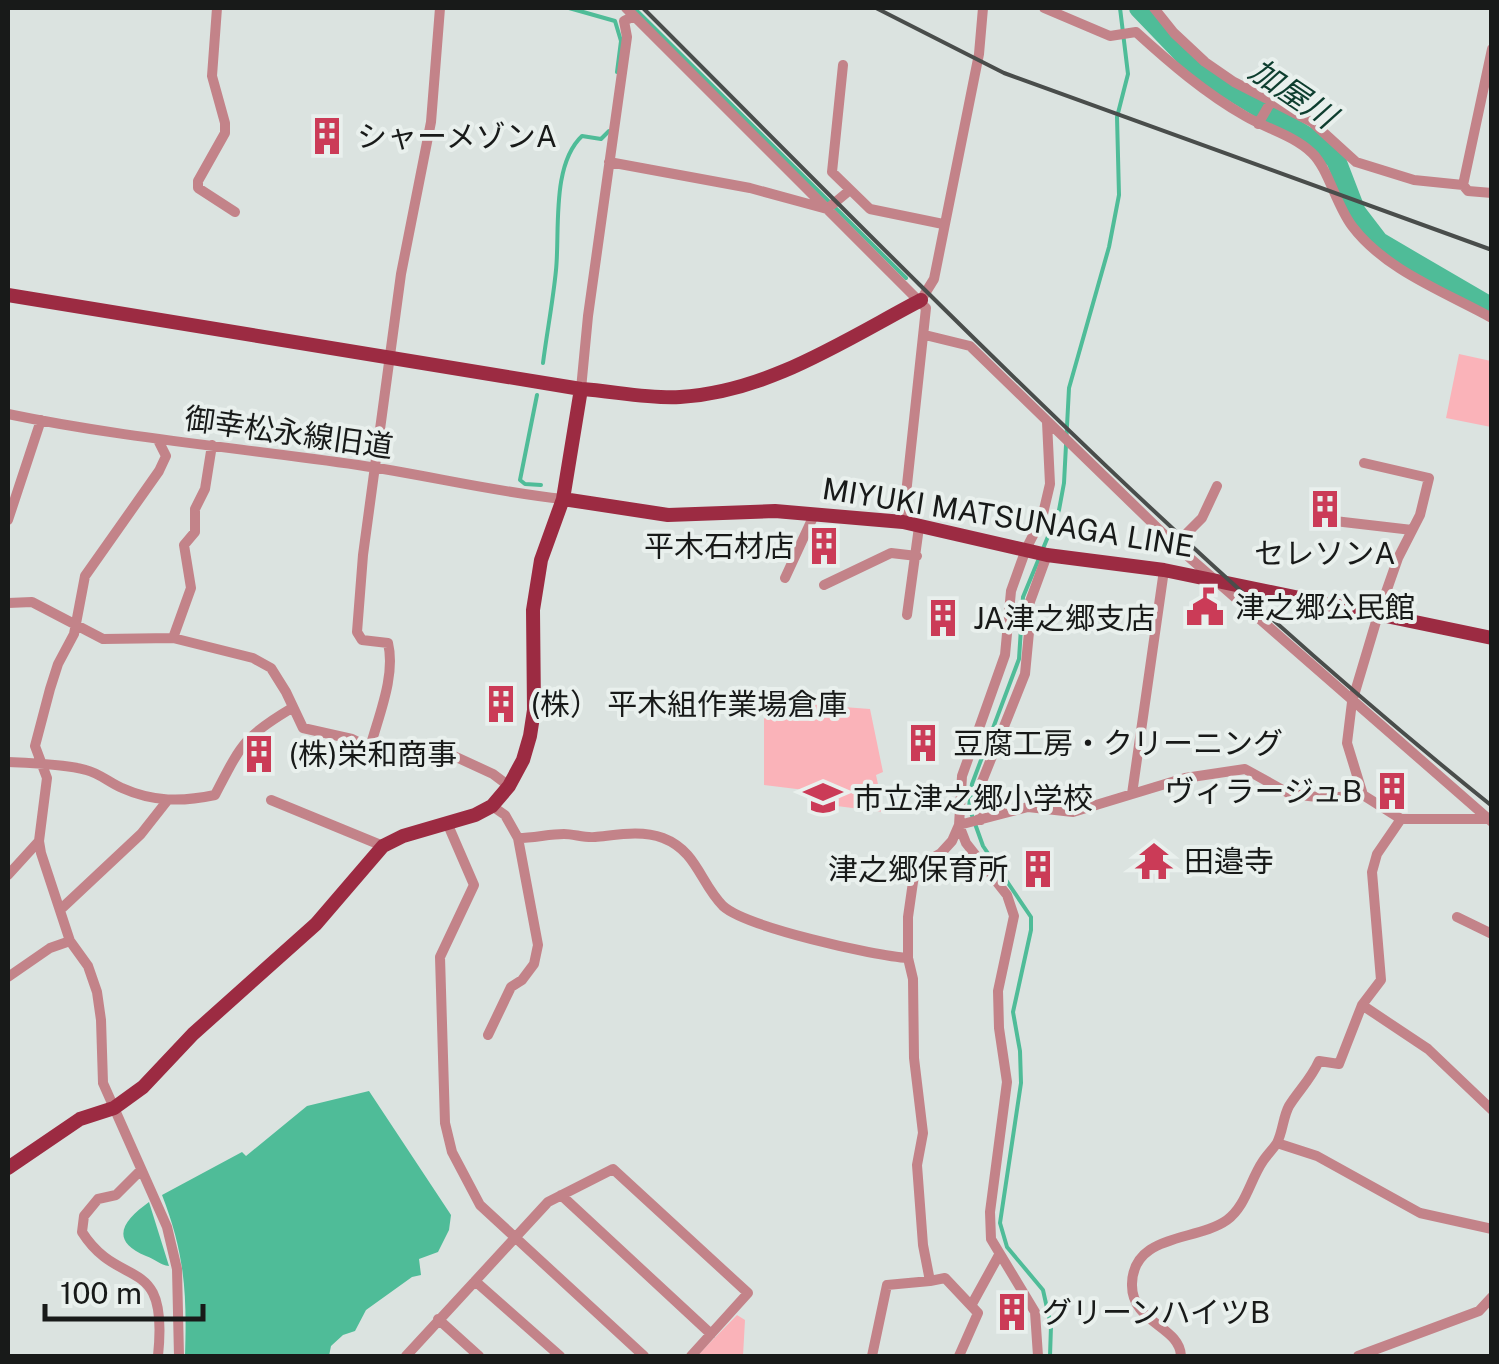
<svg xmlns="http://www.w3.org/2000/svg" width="1499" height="1364" font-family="'Public Sans','Noto Sans JP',sans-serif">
	<rect width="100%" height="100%" fill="#dbe3e0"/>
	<path fill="#fab3b9" d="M1459 354 1491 361V427L1446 418Z
		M777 702 870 709 883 772 876 775 884 812 821 804V792L764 785V719Z
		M737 1315 745 1320 743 1356H697Z"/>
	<path fill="#4fbc98" d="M369 1091 451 1215 449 1230 438 1252 419 1259 421 1275 412 1277 366 1310 355 1331 343 1335 331 1346 329 1356H185C187 1294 185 1254 162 1195L242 1152 246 1156 307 1106Z
		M149 1202 169 1266C160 1265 155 1259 146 1256 108 1240 124 1220 149 1202Z"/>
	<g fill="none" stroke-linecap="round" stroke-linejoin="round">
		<path stroke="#4fbc98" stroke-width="4" d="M569 8 615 21 621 41 617 72
			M634 8 906 278
			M543 363C547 332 553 301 556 270 560 232 551 165 582 136L601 139 609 131
			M537 395 520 480 525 484 541 485
			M1050 1356 1051 1326 1043 1290 1007 1247 1000 1223 1021 1083 1020 1051 1013 1012 1031 930V917L983 846 969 807 972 784 1019 659 1023 597 1059 510 1064 483 1069 388 1109 247 1119 195 1117 117 1128 74 1120 8"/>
		<path stroke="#4fbc98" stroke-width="20" d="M1139 8 1190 61 1219 83 1319 144 1336 160 1356 212 1379 242 1492 308"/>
		<path stroke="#c38389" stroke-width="10" d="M217 8 212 76 225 123V133L198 181V188L235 212
			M626 8 926 308 903 522
			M1044 8 1110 36 1136 32C1170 63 1205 93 1245 116 1267 129 1293 135 1312 153 1328 168 1336 205 1352 226 1385 270 1445 292 1492 318
			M1154 8 1174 33 1205 62 1234 82 1312 122 1356 162 1414 180 1463 185 1468 191 1492 193
			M843 65 832 172 870 209 943 224
			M1258 124 1272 100
			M609 162 750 188 827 209 850 190
			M1463 185 1492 49
			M921 300 934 279 979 54 983 8
			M925 335 970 346 1175 545 1492 822
			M581 389 588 316 627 37 624 21 634 16
			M8 414C123 438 241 448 358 465 427 475 494 492 563 499
			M158 440 166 456 159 471 85 576 74 634 58 664 50 689 35 746 47 778 39 841 41 853 70 941 88 966 97 992 101 1020 103 1083 167 1227 177 1269 179 1356
			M8 520 41 420
			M1326 520 1412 530
			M1175 545 1202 518 1217 486
			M785 578 815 513
			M824 585 891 553 917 556
			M8 603 32 602 103 639 173 638 253 658 271 668 286 692 303 728 352 739 370 748 422 749 454 756 493 774 509 786
			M907 615 919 527
			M173 638 191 588 184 545 195 532V509L205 489 212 445
			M370 748C378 717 396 676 388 643L362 640 357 632 363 555 401 274 431 122 440 8
			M8 762C31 763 65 764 86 770 99 773 110 783 122 788 153 802 182 802 215 795 241 745 243 737 292 708
			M1132 794 1164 570
			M1363 795 1347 743 1352 702 1378 615 1398 558 1420 515 1429 478 1364 463
			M271 800 383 846
			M492 806 505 815 518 838C534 838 549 834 564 834 574 834 584 838 595 837 617 835 641 830 663 838 697 851 700 883 723 906 746 927 874 956 908 958
			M1401 819H1487
			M981 820 978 802 981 784 1025 674 1029 632 1028 607 1047 555
			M448 825 474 885 440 957 445 1123 452 1152 480 1205 644 1356
			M959 825 1028 807 1073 812 1185 778 1245 769 1290 794 1327 798 1363 795 1401 819 1377 854 1372 872 1381 980 1362 1005 1339 1064 1319 1061C1311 1079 1299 1090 1289 1106 1283 1117 1283 1131 1277 1143 1273 1149 1267 1155 1263 1161 1250 1180 1246 1206 1227 1220 1196 1242 1133 1233 1132 1284 1131 1323 1180 1326 1181 1356
			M959 825 966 843 1007 895 1014 916 998 991 999 1028 1007 1082 990 1212 991 1239 1035 1312 1038 1356
			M8 875 39 841
			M61 909 141 834 167 801
			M1457 917 1492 934
			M8 977 50 948 70 941
			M1362 1005 1428 1049 1492 1110
			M488 1035 511 987 522 980 534 964 538 945 518 838
			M1277 1143 1317 1156 1420 1213 1492 1229
			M141 1170 116 1195 98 1199 84 1216 82 1232C120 1292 169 1251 158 1356
			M561 1195 711 1334
			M475 1281 560 1356
			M972 1304 999 1255
			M438 1319 479 1356
			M406 1356 548 1202 613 1169 748 1293 691 1356
			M872 1356 887 1285 930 1281
			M959 1356 978 1313 945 1278 930 1281 923 1245 917 1165 923 1133 914 1058 913 979 908 958V917L915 868 941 853 952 841 959 825 962 776 1005 655 1011 591 1026 549 1042 518 1050 484 1047 422
			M1358 1356 1479 1311 1492 1297"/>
		<path stroke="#9c2b42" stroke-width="14" d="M8 295 581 389C613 391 648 399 680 397 768 392 845 340 921 300
			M563 499 668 515 775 511 903 522 1047 555 1164 570 1492 638
			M8 1168 80 1119 114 1108 143 1087 193 1034 316 924 383 846 403 836 475 815 492 806 509 786 523 760 530 736 534 710 533 610 541 560 563 499 581 389"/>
		<path stroke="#494d4b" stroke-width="4" d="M643 8C917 282 1189 563 1492 806
			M876 8 1004 73 1492 250"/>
	</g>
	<defs>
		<g id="building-bare" transform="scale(3)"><path d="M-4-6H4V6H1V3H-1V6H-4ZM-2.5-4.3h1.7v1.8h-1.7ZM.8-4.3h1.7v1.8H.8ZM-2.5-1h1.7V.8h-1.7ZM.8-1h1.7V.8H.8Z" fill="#cb3b57" stroke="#e9f0ed" stroke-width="2.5" paint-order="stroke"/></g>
		<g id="civic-bare" transform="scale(3)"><path d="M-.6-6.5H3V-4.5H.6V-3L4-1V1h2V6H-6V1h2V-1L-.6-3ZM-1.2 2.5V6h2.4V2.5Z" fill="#cb3b57" stroke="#e9f0ed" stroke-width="2.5" paint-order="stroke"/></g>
		<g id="school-bare" transform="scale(3)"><path d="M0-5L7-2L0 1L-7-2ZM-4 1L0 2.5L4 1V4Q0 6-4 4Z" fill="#cb3b57" stroke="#e9f0ed" stroke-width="2.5" paint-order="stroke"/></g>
		<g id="temple-bare" transform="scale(3)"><path d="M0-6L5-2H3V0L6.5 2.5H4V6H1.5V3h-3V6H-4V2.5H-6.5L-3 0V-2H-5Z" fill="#cb3b57" stroke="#e9f0ed" stroke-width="2.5" paint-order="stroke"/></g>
	</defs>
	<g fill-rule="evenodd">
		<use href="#building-bare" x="327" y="136"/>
		<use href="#building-bare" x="1325" y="509"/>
		<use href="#building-bare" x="824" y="546"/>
		<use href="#civic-bare" x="1205" y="607"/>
		<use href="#building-bare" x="943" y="618"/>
		<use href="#building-bare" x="501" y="704"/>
		<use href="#building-bare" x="923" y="743"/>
		<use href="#building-bare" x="259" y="754"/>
		<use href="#building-bare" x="1392" y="791"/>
		<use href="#school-bare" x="823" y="798"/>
		<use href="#temple-bare" x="1154" y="861"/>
		<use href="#building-bare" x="1038" y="869"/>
		<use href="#building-bare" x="1012" y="1312"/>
	</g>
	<g text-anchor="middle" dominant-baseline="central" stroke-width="8" stroke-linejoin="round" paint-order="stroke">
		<g font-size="30" fill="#181a19" stroke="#e9f0ed" text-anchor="start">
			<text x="357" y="136">シャーメゾンA</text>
			<text x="794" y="546" text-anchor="end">平木石材店</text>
			<text x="1325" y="553" text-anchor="middle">セレソンA</text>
			<text x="1235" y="607">津之郷公民館</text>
			<text x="973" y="618">JA津之郷支店</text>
			<text x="531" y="704">(株） 平木組作業場倉庫</text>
			<text x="953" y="743">豆腐工房・クリーニング</text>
			<text x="289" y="754">(株)栄和商事</text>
			<text x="1362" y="791" text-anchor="end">ヴィラージュB</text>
			<text x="853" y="798">市立津之郷小学校</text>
			<text x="1184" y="861">田邉寺</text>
			<text x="1008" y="869" text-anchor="end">津之郷保育所</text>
			<text x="1042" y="1312">グリーンハイツB</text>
		</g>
		<g font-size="30" fill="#181a19" stroke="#e9f0ed">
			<text transform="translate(289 432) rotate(8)">御幸松永線旧道</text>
			<text transform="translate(1008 517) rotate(9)">MIYUKI MATSUNAGA LINE</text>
		</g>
		<g font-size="32" font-style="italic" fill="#0e3e2f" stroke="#e9f0ed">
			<text transform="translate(1293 93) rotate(34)">加屋川</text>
		</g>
	</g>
	<rect width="1499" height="1364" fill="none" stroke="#181a19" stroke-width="20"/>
	<path d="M45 1304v15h158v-15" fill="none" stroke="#181a19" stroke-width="5"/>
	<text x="60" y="1304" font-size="30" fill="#181a19" stroke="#e9f0ed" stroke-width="8" paint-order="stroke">100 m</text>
</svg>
